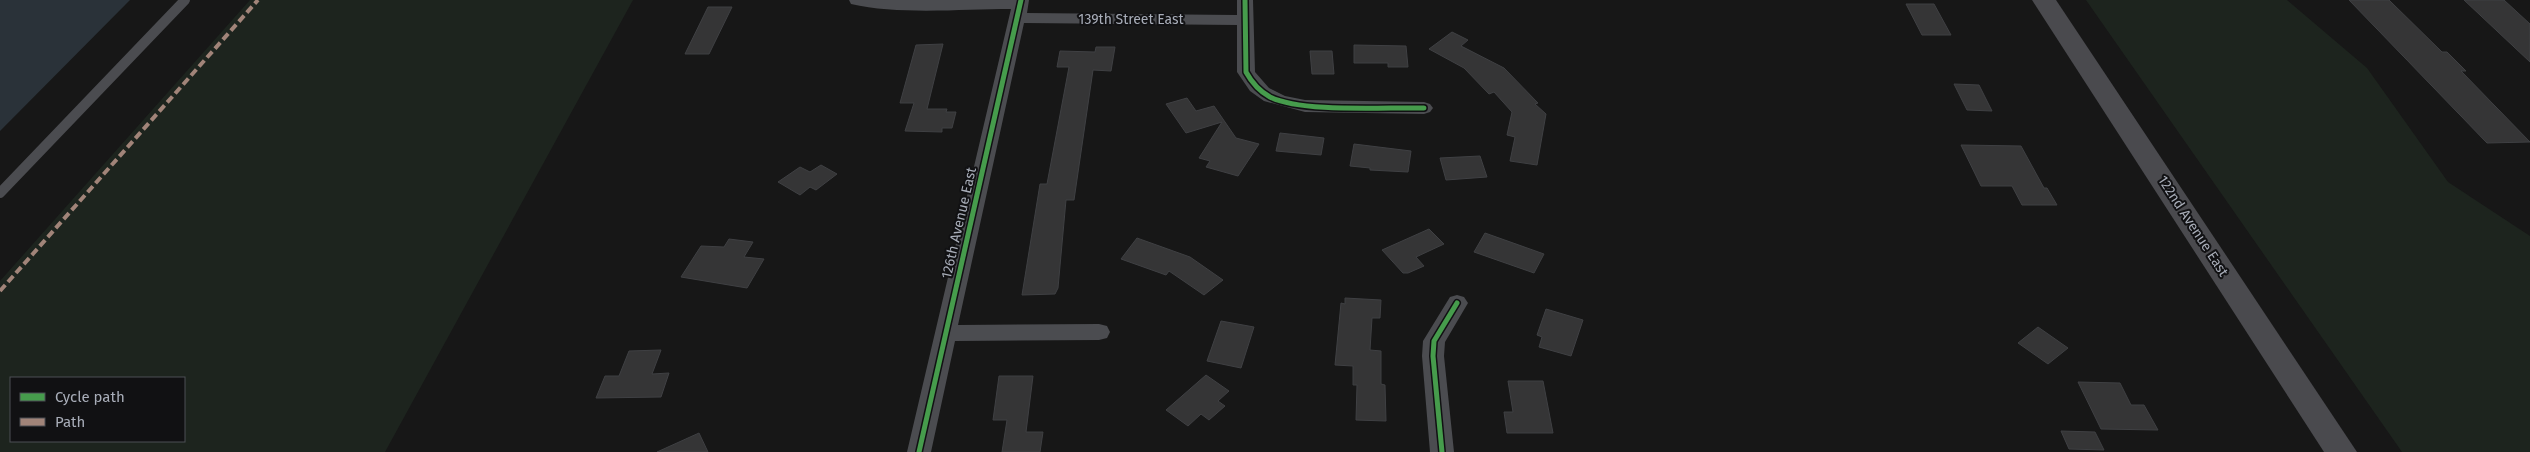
<svg xmlns="http://www.w3.org/2000/svg" width="2530" height="452" font-family="'Fira Sans',sans-serif">
	<rect width="100%" height="100%" fill="#171717"/>
	<path fill="#1d241e" fill-rule="evenodd" d="M250 0H633L385 452H0V281ZM11 378H184V441H11Z
		M2086 0H2287L2367 68 2448 182 2530 236V452H2402Z"/>
	<path fill="#2a3239" d="M0 0H130L0 131Z"/>
	<path fill="#353536" stroke="#3f4043" d="M2349 0H2389L2442 52H2447L2466 71H2461L2530 142 2487 143Z
		M2464 0H2504L2530 24V62Z
		M1906 4H1934L1951 35H1922Z
		M708 7H732L709 54H685Z
		M1452 32 1468 40 1461 46 1504 68 1538 103 1535 104 1546 114 1537 165 1510 161 1515 137 1507 135 1512 112 1494 92 1489 94 1464 68 1429 49Z
		M943 44 927 109H947L946 112H956L952 128H942V132L905 131 914 103H900L916 45Z
		M1354 45 1406 46 1408 67H1388V63H1354Z
		M1096 47H1115L1111 71 1093 70 1074 200H1066L1058 288 1055 294 1022 295 1040 184H1047L1069 67H1057L1060 51 1095 52Z
		M1310 51H1332L1334 74H1312Z
		M1954 84 1979 85 1992 111 1967 110Z
		M1187 98 1196 111 1214 106 1236 138 1259 144 1238 176 1206 167 1210 161 1199 158 1222 122 1186 133 1166 104Z
		M1280 133 1324 138 1321 155 1276 151Z
		M1354 144 1411 151 1408 172 1370 170V168L1350 166Z
		M1961 145 2021 146 2044 188H2047L2057 205H2022L2012 186H1981Z
		M1480 156 1487 177 1446 180 1440 158Z
		M821 165 837 174 816 190 810 187 800 195 778 182 800 167 810 172Z
		M1429 229 1444 244 1416 257 1424 266 1408 273H1403L1382 250Z
		M1485 233 1544 254 1534 273 1474 252Z
		M1137 238 1190 257 1223 280 1204 295 1169 271 1166 275 1121 259Z
		M729 239 753 242 744 257 764 259 747 288 681 277 701 246 724 247Z
		M1345 298 1381 300 1380 318H1372L1370 350 1381 351V384L1385 385 1386 421 1356 420 1357 385H1353V366L1335 365 1341 303 1345 304Z
		M1546 309 1583 320 1571 356 1539 347 1542 337 1537 335Z
		M1221 321 1254 327 1241 368 1207 361Z
		M2038 327 2068 348 2048 364 2018 343Z
		M661 350 652 374 669 373 661 397 596 398 605 376H619L629 351Z
		M1206 375 1229 391 1218 401 1225 406 1209 420 1201 414 1188 426 1166 410Z
		M999 376H1033L1026 432H1043L1040 452H1002L1007 420H993Z
		M1508 381H1543L1553 433H1507L1504 412H1513Z
		M2078 382 2120 383 2131 405H2144L2158 430 2101 429Z
		M2061 431 2095 432 2104 450 2069 449Z
		M699 433 708 452H657Z"/>
	<g fill="none" stroke-linecap="round" stroke-linejoin="round">
		<path stroke="#4b4c50" stroke-width="10" d="M0 193 185 0"/>
		<path fill="#4b4c50" fill-rule="evenodd" d="M849 0H1029L1027 13 1237 15V0H1253L1255 72 1269 88 1285 96 1305 100 1424 102 1430 104 1433 108 1430 112 1424 114 1305 112 1264 101 1250 91 1237 72V25L1024 23 958 325 1099 324 1107 326 1110 332 1107 338 1099 340 955 341 931 452H907L1011 9C961 9 898 15 851 4Z
			M1457 295 1464 297 1468 303 1445 342 1444 356 1454 452H1430L1422 356 1423 341 1450 297Z"/>
		<path fill="#4a4a4e" fill-rule="evenodd" d="M2032 0H2056L2357 452H2324Z"/>
		<path stroke="#a18479" stroke-width="4" stroke-dasharray="8 4" stroke-linecap="butt" d="M0 291 258 0"/>
		<g stroke="#111113" stroke-width="8">
			<path id="cycleway" d="M1245 0 1246 72C1252 83 1259 91 1270 97 1302 113 1385 107 1424 108
				M919 452 1021 0
				M1442 452 1433 356 1434 341 1457 303"/>
		</g>
		<use href="#cycleway" stroke="#469c4c" stroke-width="5"/>
	</g>
	<g text-anchor="middle" dominant-baseline="central" stroke-width="4" stroke-linejoin="round" paint-order="stroke">
		<g font-size="14" fill="#a8adb8" stroke="#111113">
			<text x="1131" y="19">139th Street East</text>
			<text transform="translate(959 223) rotate(-77)">126th Avenue East</text>
			<text transform="translate(2193 226) rotate(57)">122nd Avenue East</text>
		</g>
	</g>
	<rect x="10" y="377" width="175" height="65" fill="#111113" stroke="#4d4f55"/>
	<rect x="20" y="393" width="25" height="8" fill="#469c4c" stroke="#4d4f55"/>
	<text x="55" y="402" font-size="15" fill="#a8adb8">Cycle path</text>
	<rect x="20" y="418" width="25" height="8" fill="#a18479" stroke="#4d4f55"/>
	<text x="55" y="427" font-size="15" fill="#a8adb8">Path</text>
</svg>
